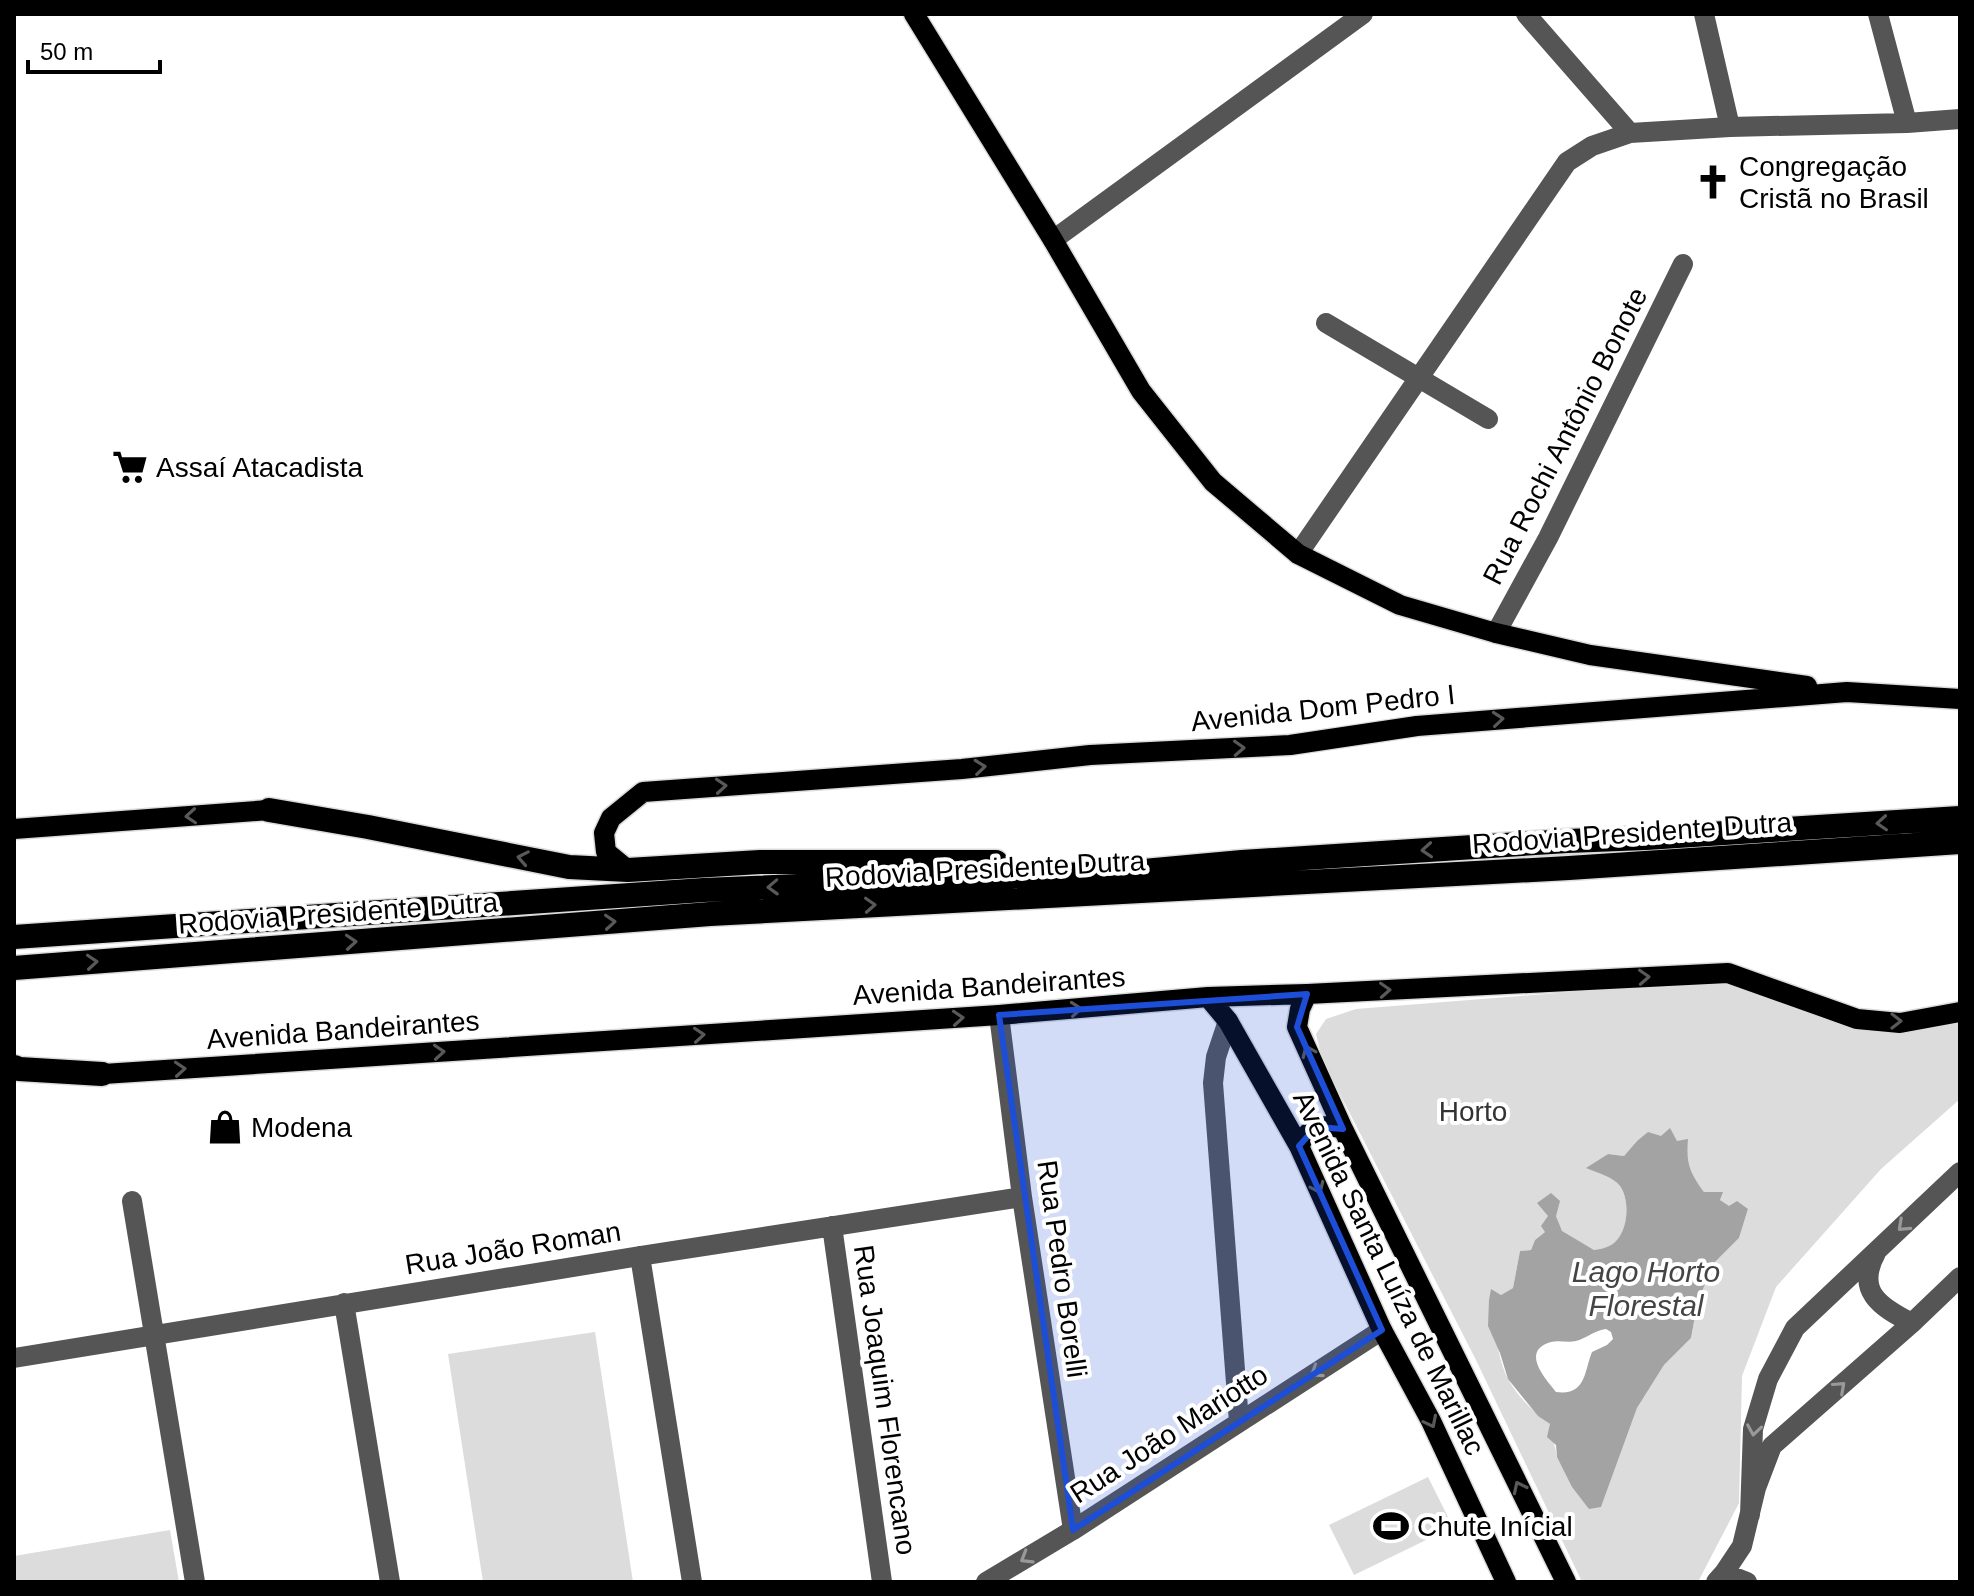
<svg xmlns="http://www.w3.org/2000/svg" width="1974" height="1596" font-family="Helvetica,sans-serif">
	<rect width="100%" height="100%" fill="#fff"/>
	<path fill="#dcdcdc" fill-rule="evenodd" d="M1724 980 1761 997 1865 1026 1907 1029 1960 1022V1099L1881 1169 1776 1287 1742 1376 1739 1503 1698 1582H1582L1476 1360 1322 1059 1316 1034 1326 1019 1356 1009ZM1661 1136 1677 1141 1693 1178 1704 1192H1722L1720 1200 1729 1207 1748 1209 1739 1238 1715 1262 1703 1289 1695 1316 1691 1338 1664 1365 1637 1408 1601 1507 1557 1457 1550 1424C1534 1413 1516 1395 1507 1377 1495 1351 1495 1318 1492 1290L1501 1295 1513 1288 1520 1251 1531 1250 1535 1240 1545 1232 1549 1216H1556L1562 1232 1594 1250C1602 1249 1611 1247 1617 1241 1628 1228 1630 1200 1620 1186 1612 1176 1597 1173 1587 1168L1608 1154 1624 1156 1637 1141Z
		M595 1332 633 1582H483L448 1354Z
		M1428 1477 1453 1527 1354 1575 1329 1525Z
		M170 1530 179 1582H16L14 1556Z"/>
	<path fill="#a3a3a3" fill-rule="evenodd" d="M1670 1128 1677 1141 1688 1139C1686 1163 1689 1172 1704 1192H1723L1720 1200 1729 1206 1737 1201 1748 1209 1739 1238 1715 1262 1703 1289 1695 1316 1691 1338 1664 1365 1637 1408 1601 1507 1589 1509 1572 1487 1557 1457 1556 1445 1547 1437 1550 1424 1538 1416 1508 1379 1500 1353 1488 1326 1489 1300 1491 1289 1501 1295 1513 1288 1520 1251 1531 1250 1535 1240 1545 1232 1541 1226 1548 1216 1537 1203 1551 1193 1560 1201 1556 1216 1562 1231 1594 1250C1602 1249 1611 1247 1617 1240 1628 1228 1630 1200 1620 1186 1612 1176 1597 1173 1586 1168L1608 1154 1624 1156 1637 1141 1648 1132 1661 1136ZM1606 1329 1611 1332 1613 1339 1607 1345 1592 1352C1584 1372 1586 1396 1556 1392 1545 1378 1520 1351 1551 1342 1559 1340 1568 1343 1576 1341 1587 1338 1595 1330 1606 1329Z"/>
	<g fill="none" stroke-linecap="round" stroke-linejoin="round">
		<g stroke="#dbdbdb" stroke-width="23">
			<path id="major" d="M914 14 1053 240 1141 391 1213 482 1298 554 1400 605 1496 633 1590 655 1807 686
				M14 829 269 810
				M628 870 606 852 604 833 611 818 643 792 962 769 1090 755 1290 745 1417 726 1847 692 1960 699
				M1307 994 1300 1009 1297 1027 1343 1129 1566 1582
				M1208 997 1228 1021 1299 1146 1382 1330 1431 1421 1506 1582
				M88 1075 999 1015 1208 997 1307 994 1728 973 1857 1019 1900 1023 1960 1012
				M1299 1146C1310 1125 1321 1123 1343 1129"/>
		</g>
		<g stroke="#dbdbdb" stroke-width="27">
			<path id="highway" d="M269 810 368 827 569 867 628 870 760 862H996
				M14 937 704 890 1133 872 1242 862 1567 841 1646 838 1960 818
				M14 968 710 914 1569 868 1960 842
				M14 1067 19 1069 102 1074"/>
		</g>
		<path stroke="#555" stroke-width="20" d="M1526 14 1630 133
			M1704 14 1730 127
			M1878 14 1907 123
			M1053 240 1363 14
			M1326 323 1488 419
			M1298 554 1567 162 1592 146 1630 133 1730 127 1907 123 1960 119
			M1496 633 1548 538 1683 264
			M999 1015 1022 1197 1073 1530
			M1228 1021 1216 1057 1213 1083 1239 1422
			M132 1201 195 1582
			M832 1226 882 1582
			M1876 1253C1855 1291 1880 1307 1912 1323
			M640 1256 692 1582
			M344 1303 390 1582
			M14 1358 640 1256 1022 1197
			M1750 1515 1753 1429 1768 1379 1795 1328 1960 1172
			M1724 1573 1747 1582
			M986 1582 1073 1530 1382 1330
			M1716 1582 1724 1573 1742 1546 1756 1488 1772 1446 1912 1323 1960 1277"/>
		<use href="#major" stroke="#000" stroke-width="20"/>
		<use href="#highway" stroke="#000" stroke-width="24"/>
	</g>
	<defs><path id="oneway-chevron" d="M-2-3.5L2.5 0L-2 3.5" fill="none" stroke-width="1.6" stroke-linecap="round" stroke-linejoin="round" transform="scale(2)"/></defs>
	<g stroke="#595959">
		<use href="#oneway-chevron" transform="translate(1498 719) rotate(-5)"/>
		<use href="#oneway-chevron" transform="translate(1239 748) rotate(-3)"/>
		<use href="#oneway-chevron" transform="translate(980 767) rotate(-6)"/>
		<use href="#oneway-chevron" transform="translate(721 786) rotate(-4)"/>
		<use href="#oneway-chevron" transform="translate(191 816) rotate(176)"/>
		<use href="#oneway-chevron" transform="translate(1882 823) rotate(176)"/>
		<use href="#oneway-chevron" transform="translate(1427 850) rotate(176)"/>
		<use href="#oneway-chevron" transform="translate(523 858) rotate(-169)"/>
		<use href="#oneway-chevron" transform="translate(773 887) rotate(178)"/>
		<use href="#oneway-chevron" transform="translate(870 905) rotate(-3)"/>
		<use href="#oneway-chevron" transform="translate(610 922) rotate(-4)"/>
		<use href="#oneway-chevron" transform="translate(351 942) rotate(-4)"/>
		<use href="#oneway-chevron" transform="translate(92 962) rotate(-4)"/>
		<use href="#oneway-chevron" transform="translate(1644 977) rotate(-3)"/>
		<use href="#oneway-chevron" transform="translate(1385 990) rotate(-3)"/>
		<use href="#oneway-chevron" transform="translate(1076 1009) rotate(-5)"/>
		<use href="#oneway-chevron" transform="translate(958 1018) rotate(-4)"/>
		<use href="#oneway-chevron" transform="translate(1896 1021)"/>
		<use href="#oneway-chevron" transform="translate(699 1035) rotate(-4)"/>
		<use href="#oneway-chevron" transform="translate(1308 1051) rotate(-114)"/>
		<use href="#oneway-chevron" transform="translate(439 1052) rotate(-4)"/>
		<use href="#oneway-chevron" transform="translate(180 1069) rotate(-4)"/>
		<use href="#oneway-chevron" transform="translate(1318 1188) rotate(66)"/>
		<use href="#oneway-chevron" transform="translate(1431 1422) rotate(63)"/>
		<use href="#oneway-chevron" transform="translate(1519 1487) rotate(-116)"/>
	</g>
	<g stroke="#999">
		<use href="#oneway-chevron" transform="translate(1903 1226) rotate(137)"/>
		<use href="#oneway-chevron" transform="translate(1316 1372) rotate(147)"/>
		<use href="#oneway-chevron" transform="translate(1840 1387) rotate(-42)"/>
		<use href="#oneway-chevron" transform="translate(1754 1430) rotate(99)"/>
		<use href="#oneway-chevron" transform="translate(1026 1558) rotate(149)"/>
	</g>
	<path fill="#1d4ed8" fill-opacity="0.2" stroke="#1d4ed8" stroke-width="6" stroke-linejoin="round" d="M1307 994 1297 1027 1343 1129 1316 1127 1299 1146 1382 1330 1073 1530 999 1015Z"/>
	<defs>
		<g id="church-bare" transform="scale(2.76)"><path d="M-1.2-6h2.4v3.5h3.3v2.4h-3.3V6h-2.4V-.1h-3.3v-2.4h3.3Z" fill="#000" stroke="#fff" stroke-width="2.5" paint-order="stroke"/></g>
		<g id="supermarket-bare" transform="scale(2.76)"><path d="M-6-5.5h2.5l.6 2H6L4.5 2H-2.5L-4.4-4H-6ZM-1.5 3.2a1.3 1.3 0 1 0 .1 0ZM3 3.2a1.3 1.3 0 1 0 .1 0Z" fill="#000" stroke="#fff" stroke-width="2.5" paint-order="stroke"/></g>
		<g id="shop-bare" transform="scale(2.76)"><path d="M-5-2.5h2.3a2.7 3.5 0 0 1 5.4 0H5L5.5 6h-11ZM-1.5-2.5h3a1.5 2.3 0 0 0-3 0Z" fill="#000" stroke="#fff" stroke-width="2.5" paint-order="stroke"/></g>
		<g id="stadium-bare" transform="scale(2.76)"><path d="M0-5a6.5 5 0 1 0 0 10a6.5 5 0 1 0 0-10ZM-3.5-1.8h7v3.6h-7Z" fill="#000" stroke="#fff" stroke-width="2.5" paint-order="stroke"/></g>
	</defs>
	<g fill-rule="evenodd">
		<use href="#church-bare" x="1713" y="182"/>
		<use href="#supermarket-bare" x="130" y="467"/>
		<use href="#shop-bare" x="225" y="1127"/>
		<use href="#stadium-bare" x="1391" y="1526"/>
	</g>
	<g text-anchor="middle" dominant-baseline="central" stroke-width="8" stroke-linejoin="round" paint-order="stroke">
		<g font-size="28" fill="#000" stroke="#fff" text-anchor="start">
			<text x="1739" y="166">Congregação<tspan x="1739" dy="32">Cristã no Brasil</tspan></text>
			<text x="156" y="467">Assaí Atacadista</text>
			<text x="251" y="1127">Modena</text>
			<text x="1417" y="1526">Chute Inícial</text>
		</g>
		<g font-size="28" fill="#000" stroke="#fff">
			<text transform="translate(1565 436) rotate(-63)">Rua Rochi Antônio Bonote</text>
			<text transform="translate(1323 708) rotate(-6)">Avenida Dom Pedro I</text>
			<text transform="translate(1632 833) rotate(-4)">Rodovia Presidente Dutra</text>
			<text transform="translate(985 869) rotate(-3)">Rodovia Presidente Dutra</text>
			<text transform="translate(338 913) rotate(-4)">Rodovia Presidente Dutra</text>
			<text transform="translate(989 986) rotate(-4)">Avenida Bandeirantes</text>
			<text transform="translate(343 1030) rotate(-4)">Avenida Bandeirantes</text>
			<text transform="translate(513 1248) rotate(-9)">Rua João Roman</text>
			<text transform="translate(1062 1269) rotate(82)">Rua Pedro Borelli</text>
			<text transform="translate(1389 1273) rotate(64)">Avenida Santa Luíza de Marillac</text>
			<text transform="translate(885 1400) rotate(82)">Rua Joaquim Florencano</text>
			<text transform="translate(1169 1434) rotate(-33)">Rua João Mariotto</text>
		</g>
		<g font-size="28" fill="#333" stroke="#fff">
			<text x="1473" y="1111">Horto</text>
		</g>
		<g font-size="30" font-style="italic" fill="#444" stroke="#fff">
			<text x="1646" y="1271">Lago Horto<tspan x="1646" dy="34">Florestal</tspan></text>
		</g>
	</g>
	<rect width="1974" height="1596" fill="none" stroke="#000000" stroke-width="32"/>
	<path d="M28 60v12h132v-12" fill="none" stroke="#000000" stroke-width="4"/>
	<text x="40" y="60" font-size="24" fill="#000000" stroke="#ffffff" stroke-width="6" paint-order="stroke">50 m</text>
</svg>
